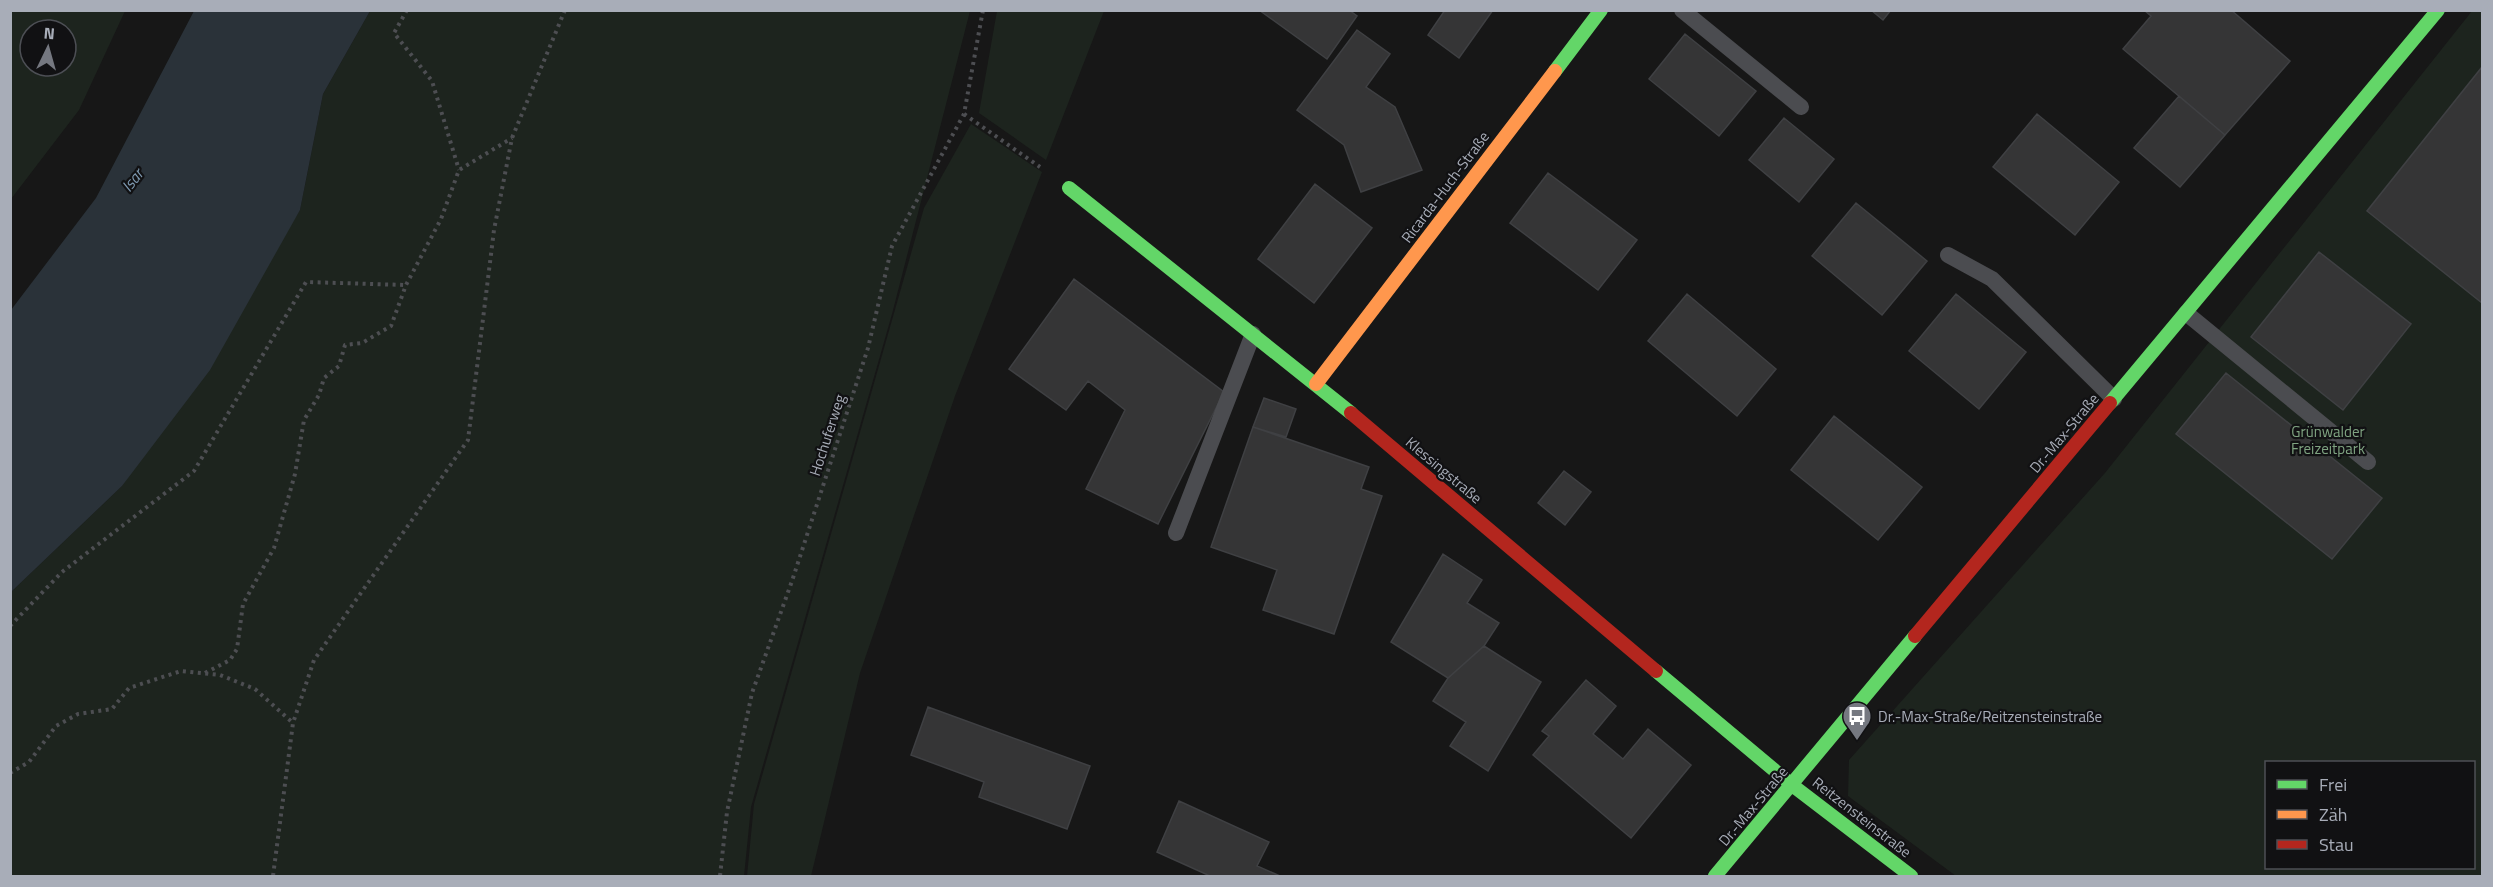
<svg xmlns="http://www.w3.org/2000/svg" width="2493" height="887" font-family="'Titillium Web',sans-serif">
	<rect width="100%" height="100%" fill="#171717"/>
	<path fill="#1d241e" fill-rule="evenodd" d="M11 10 125 11 79 110 11 199ZM30 30H66V66H30Z
		M370 11H970L892 314 751 807 744 876H11V592L122 486 300 210 323 94Z
		M997 11H1104L1046 160 979 113Z
		M2472 11H2482V876H1956L1848 796 1849 760 2105 473ZM2266 762H2474V868H2266Z
		M971 124 1042 172 955 396 860 673 811 876H747L754 804 924 208Z"/>
	<path fill="#2a3239" d="M194 11H370L323 94 300 210 210 370 122 486 11 592V310L96 198Z"/>
	<path fill="#353536" stroke="#3f4043" stroke-width="1.5" d="M1259 10H1349L1357 16 1327 59Z
		M1445 10H1493L1459 58 1428 35Z
		M1871 10H1891L1883 20Z
		M2144 10H2231L2290 61 2225 135 2123 49 2151 16Z
		M1357 30 1390 54 1366 87 1395 107 1422 170 1361 192 1344 145 1297 110Z
		M1685 34 1756 91 1719 136 1649 79Z
		M2482 67V303L2367 211Z
		M2179 96 2225 135 2180 187 2134 148Z
		M2037 114 2119 182 2075 235 1993 167Z
		M1784 118 1834 159 1799 202 1749 160Z
		M1548 173 1637 240 1598 290 1510 223Z
		M1315 184 1372 228 1314 303 1258 259Z
		M1856 203 1927 261 1882 315 1812 256Z
		M2319 252 2411 324 2343 410 2251 337Z
		M1074 279 1224 392 1158 524 1086 489 1125 410 1088 381 1066 410 1009 369Z
		M1687 294 1776 369 1737 416 1648 341Z
		M1956 294 2026 352 1979 409 1909 351Z
		M2226 373 2382 498 2332 559 2176 434Z
		M1264 398 1296 409 1286 437 1253 427Z
		M1834 416 1922 487 1878 540 1791 470Z
		M1253 427 1369 467 1361 489 1382 496 1334 634 1263 610 1277 570 1211 547Z
		M1564 471 1591 492 1565 525 1538 503Z
		M1443 554 1482 580 1467 603 1499 623 1484 646 1448 678 1391 642Z
		M1484 646 1541 682 1488 771 1450 746 1466 722 1433 701 1448 678Z
		M1586 680 1616 706 1593 734 1623 759 1648 729 1691 765 1631 838 1533 755 1549 736 1542 731Z
		M928 707 1090 766 1067 829 979 797 984 782 911 755Z
		M1179 801 1269 842 1257 866 1280 876H1210L1157 852Z"/>
	<g fill="none" stroke-linecap="round" stroke-linejoin="round">
		<path stroke="#4d4e52" stroke-width="4" stroke-dasharray="3 4.5" stroke-linecap="butt" d="M407 10 394 33 432 81 459 170
			M964 114 1040 167
			M10 626 62 572 194 471 306 282 405 285
			M205 673 230 660 237 649 243 604 274 548 295 474 304 420 319 395 324 378 339 366 345 345 362 343 391 326 406 285 441 219 459 170 512 138
			M10 773 29 762 56 726 78 714 112 709 129 688 181 671 220 675 255 689 293 723
			M273 876 293 723 314 660 468 440 494 230 512 138 565 10
			M720 876 727 812 752 693 792 581 868 348 892 246 964 114 983 10"/>
		<path stroke="#4b4c50" stroke-width="16" d="M1682 10 1801 107
			M1948 255 1992 279 2114 399
			M2186 313 2368 462
			M1176 533 1253 334"/>
		<path stroke="#63d668" stroke-width="14" d="M1555 71 1601 10
			M1069 188 1351 413
			M2110 403 2438 10
			M1656 671 1792 785 1911 876
			M1715 876 1915 636"/>
		<path stroke="#ff974d" stroke-width="14" d="M1316 384 1555 71"/>
		<path stroke="#b3261e" stroke-width="14" d="M1351 413 1656 671
			M1915 636 2110 403"/>
	</g>
	<defs>
		<g id="bus-pin" transform="scale(1.5)"><path d="M0 17L-7.5 6A9.5 9.5 0 1 1 7.5 6Z" fill="#757880" stroke="#111113"/><path d="M-5-6H5V4H4V6H2V4H-2V6H-4V4H-5ZM-3.5-4V0h7V-4ZM-3.5 1.2v1.5H-2V1.2ZM2 1.2v1.5H3.5V1.2Z" fill="#fff"/></g>
	</defs>
	<g fill-rule="evenodd">
		<use href="#bus-pin" x="1857" y="716"/>
	</g>
	<g text-anchor="middle" dominant-baseline="central" stroke-width="4.5" stroke-linejoin="round" paint-order="stroke">
		<g font-size="15" fill="#a8adb8" stroke="#111113">
			<text transform="translate(1445 187) rotate(-53)">Ricarda-Huch-Straße</text>
			<text transform="translate(2064 433) rotate(-50)">Dr.-Max-Straße</text>
			<text transform="translate(827 435) rotate(-72)">Hochuferweg</text>
			<text transform="translate(1444 470) rotate(40)">Klessingstraße</text>
			<text transform="translate(1753 806) rotate(-50)">Dr.-Max-Straße</text>
			<text transform="translate(1862 817) rotate(38)">Reitzensteinstraße</text>
		</g>
		<g font-size="15" fill="#7fa381" stroke="#111113">
			<text x="2328" y="431">Grünwalder<tspan x="2328" dy="17">Freizeitpark</tspan></text>
		</g>
		<g font-size="15" fill="#a8adb8" stroke="#111113" text-anchor="start">
			<text x="1878" y="716">Dr.-Max-Straße/Reitzensteinstraße</text>
		</g>
		<g font-size="16" font-style="italic" fill="#7f9bb3" stroke="#111113">
			<text transform="translate(132 180) rotate(-52)">Isar</text>
		</g>
	</g>
	<rect width="2493" height="887" fill="none" stroke="#a8adb8" stroke-width="24"/>
	<rect x="2265" y="761" width="210" height="108" fill="#111113" stroke="#4d4f55" stroke-width="1.5"/>
	<rect x="2277" y="780" width="30" height="9" fill="#63d668" stroke="#4d4f55" stroke-width="1.5"/>
	<text x="2319" y="791" font-size="18" fill="#a8adb8">Frei</text>
	<rect x="2277" y="810" width="30" height="9" fill="#ff974d" stroke="#4d4f55" stroke-width="1.5"/>
	<text x="2319" y="821" font-size="18" fill="#a8adb8">Zäh</text>
	<rect x="2277" y="840" width="30" height="9" fill="#b3261e" stroke="#4d4f55" stroke-width="1.5"/>
	<text x="2319" y="851" font-size="18" fill="#a8adb8">Stau</text>
	<g transform="translate(48 48) rotate(5)"><circle r="28" fill="#111113" stroke="#4d4f55" stroke-width="1.5"/>
	<path d="M0-4.5L10 22L0 15L-10 22Z" fill="#757880"/>
	<text y="-9" font-size="16" font-weight="bold" text-anchor="middle" fill="#a8adb8">N</text>
	</g>
</svg>
